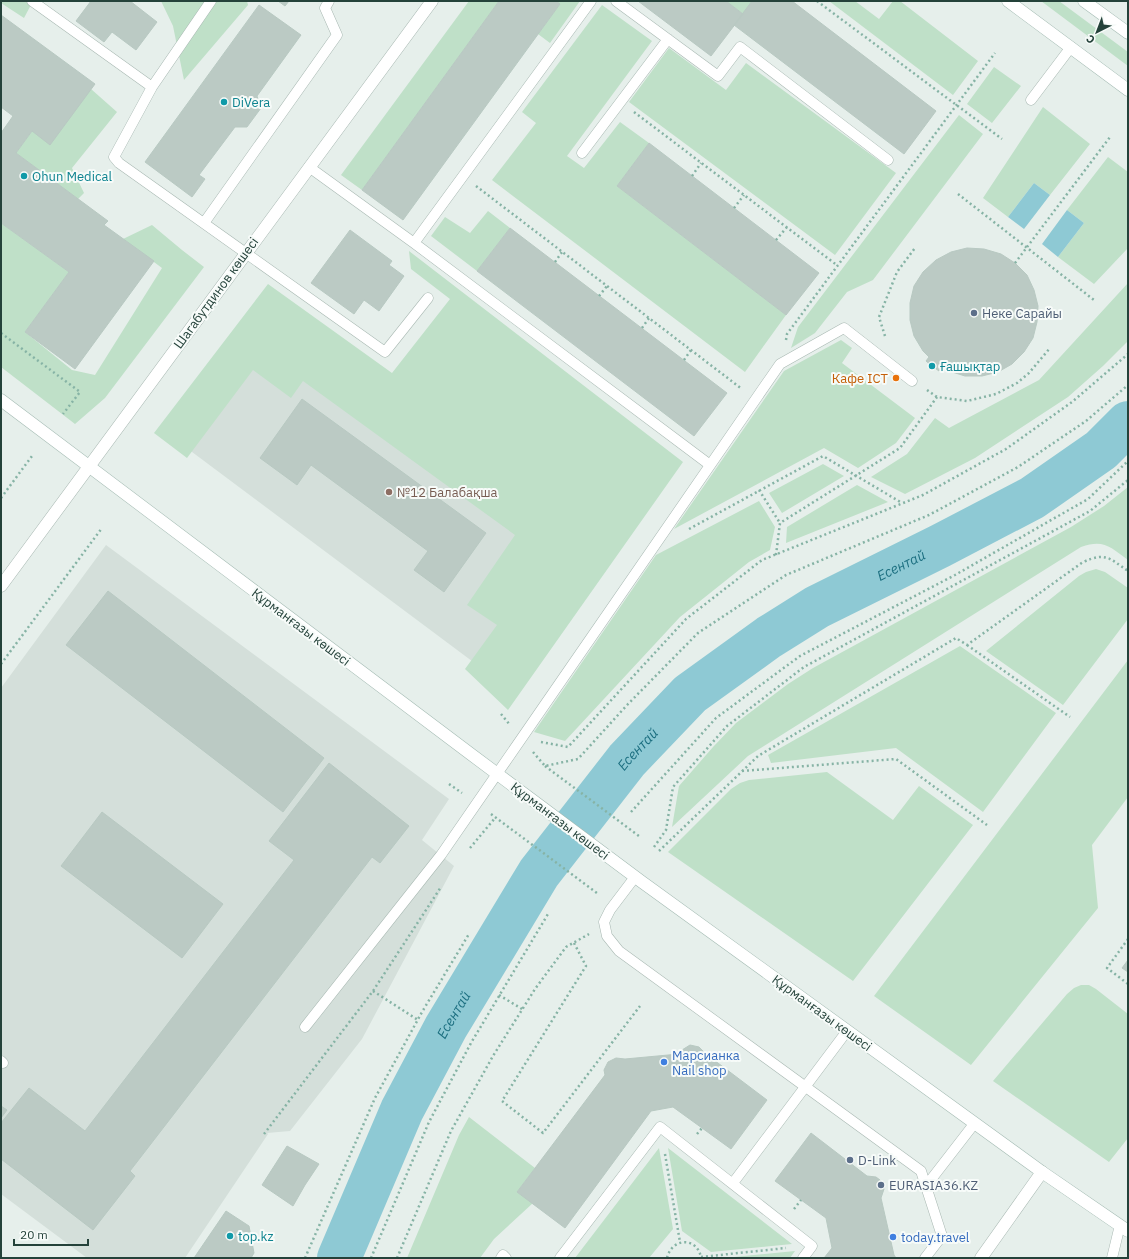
<svg xmlns="http://www.w3.org/2000/svg" width="1129" height="1259" font-family="'IBM Plex Sans',sans-serif">
	<rect width="100%" height="100%" fill="#e6efeb"/>
	<path fill="#d4dfda" d="M274 300 606 548 504 685 172 437Z
		M106 545 449 799 422 840 454 866 362 1039 290 1131 267 1133 268 1134 185 1258H87L1 1194V688Z"/>
	<path fill="#bfe0c8" d="M1 1H33L24 18 1 3Z
		M161 1H247L248 5 184 80 173 26Z
		M469 1H499L362 190 341 175Z
		M556 1H580L550 43 538 34 560 4Z
		M726 1H752L743 14Z
		M829 1H855L879 19 893 1H900L978 61 953 95Z
		M1041 1H1059L1128 52V66Z
		M602 5 652 41 567 156 584 168 620 122 649 143 617 186 786 315 745 372 492 180 536 123 522 112Z
		M669 48 726 90 746 63 896 173 835 255 629 102Z
		M994 67 1021 86 992 123 967 104Z
		M91 89 117 112 72 168 84 193 78 199 16 153 32 131Z
		M1043 107 1090 144 1050 195 1034 183 1008 217 983 198Z
		M959 115 983 134 873 280 847 292 815 333 791 348 798 327Z
		M1108 157 1128 172V248L1094 284 1058 257 1084 223 1067 210Z
		M488 211 510 228 477 271 431 236 445 217 470 233Z
		M1 223 69 272 25 332 72 370 95 375 162 268 123 239 152 225 182 250 204 267 105 398 75 424 1 367Z
		M409 251 683 462 508 710 465 669 497 625 467 605 515 535 303 381 291 398 253 370 187 458 154 433 268 284 392 373 450 299 411 269Z
		M1128 283V341L1103 366 1068 397 975 458 905 494 871 477 907 454 935 418 949 428 1039 380Z
		M841 340 852 348 842 363 915 418 896 443 858 468 824 448 674 529 784 371Z
		M823 464 844 476 782 513 769 493Z
		M857 485 888 502 786 543 787 527Z
		M1128 487V560C1110 547 1104 539 1081 547L748 756 672 827 679 786 713 747 736 723 788 684 813 668 1071 527 1104 506Z
		M759 501 775 527 770 550 749 562 680 617 565 741 534 732 656 555Z
		M1096 569 1105 572 1128 588V619L1063 705 986 651 1079 576 1086 572Z
		M960 646 1056 713 983 812 896 748 771 763 768 755Z
		M1128 660V797L1092 845 1098 908 971 1065 874 996Z
		M827 772 893 820 919 786 973 825 853 981 668 852 731 789 740 783 749 780Z
		M1081 985H1089L1096 989 1128 1014V1138L1109 1162 993 1081 1067 994 1074 988Z
		M469 1117 535 1168 517 1192 533 1203 494 1239 480 1258H407L459 1135Z
		M659 1148 673 1229 649 1258H575Z
		M668 1148 792 1244 711 1252 682 1231Z
		M795 1251 790 1258H724Z"/>
	<path fill="#8ec9d4" d="M1034 183 1050 195 1024 229 1008 217Z
		M1067 210 1084 223 1058 257 1042 244Z"/>
	<g fill="none" stroke-linecap="round" stroke-linejoin="round">
		<path stroke="#8ec9d4" stroke-width="44" id="s1" d="M339 1258 402 1110 446 1027 539 873 627 760 690 694 769 637 817 607 940 546 1032 498 1101 450 1128 423"/>
	</g>
	<path fill="#bbcac4" stroke="#b8c9c2" d="M91 1H130L157 22 136 50 112 32 104 42 76 21Z
		M278 1H289L285 6Z
		M499 1H556L560 4 403 220 362 190Z
		M638 1H726L743 14 711 56Z
		M752 1H792L936 111 904 154 734 25Z
		M259 5 301 35 257 96 261 108 247 127H235L199 175 205 179 192 197 145 162Z
		M1 15 95 84 50 145 32 131 16 153 108 221 104 225 154 261 75 369 25 332 69 272 1 223V133L13 116 1 107Z
		M649 143 819 273 786 315 617 186Z
		M510 228 727 393 694 436 477 271Z
		M350 230 392 261 389 265 404 276 379 311 364 300 354 314 311 283Z
		M967 248 984 249 1001 254 1015 263 1027 275 1034 290 1038 306 1037 322 1033 338 1024 352 1012 364 998 372 982 376H965L949 371 942 367 939 371 932 366 926 361 929 357 923 351 914 336 910 320V303L914 286 923 272 936 260 951 252Z
		M302 399 486 533 444 592 414 570 428 551 311 465 297 485 260 458Z
		M108 591 324 758 283 812 66 645Z
		M329 763 409 826 380 863 372 857 130 1171 135 1176 93 1230 1 1159V1123L29 1088 85 1131 294 860 269 841Z
		M102 812 223 904 182 958 61 866Z
		M1128 960V972L1122 968Z
		M690 1045 699 1047 706 1054 767 1100 731 1149 673 1107 651 1111 565 1228 517 1192 605 1075 604 1070 608 1062 616 1058 625 1059 679 1054 682 1050Z
		M1 1106 7 1110 1 1118Z
		M811 1133 867 1176 876 1177 880 1180 884 1189 881 1198 894 1255 896 1258H824L832 1248 826 1218 775 1181Z
		M287 1146 319 1164 305 1185 293 1206 262 1185Z
		M226 1211 249 1226 254 1253 251 1258H194Z"/>
	<g fill="none" stroke-linecap="round" stroke-linejoin="round">
		<g stroke="#a8b8b2" stroke-width="11">
			<path id="lane" d="M32 1 152 87
				M211 1 152 87 114 157 119 163 385 352 428 298
				M616 1 718 76 740 47 888 160
				M1031 100 1071 47
				M582 153 668 39
				M309 167 414 243 710 465
				M204 223 337 35 325 8 329 1
				M414 243 591 1
				M635 877 610 910 604 922 607 936 619 951 921 1171 942 1236 925 1258
				M305 1027 441 855 780 364 844 328 912 381
				M1 1061 3 1063
				M733 1183 847 1031
				M926 1186 974 1124
				M501 1258 503 1255 506 1258
				M560 1258 660 1127 812 1246 803 1258
				M1112 1258 1120 1225"/>
		</g>
		<g stroke="#a8b8b2" stroke-width="13">
			<path id="street" d="M1 586 432 1
				M981 1258 1042 1172"/>
		</g>
		<g stroke="#a4bbb3" stroke-width="13">
			<path id="secondary" d="M1008 1 1128 90
				M1084 1 1128 33
				M1 400 472 755 642 882 1042 1172 1128 1231"/>
		</g>
		<path stroke="#86b3a5" stroke-width="2.5" stroke-dasharray="2 3" stroke-linecap="butt" d="M817 1 1002 139
			M634 112 838 266
			M692 176 701 163
			M476 186 742 389
			M958 194 1094 300
			M734 208 744 195
			M776 240 787 227
			M555 262 562 252
			M1015 263 1110 137
			M599 296 607 286
			M642 328 649 318
			M1 333 80 392 63 414
			M885 336 879 317 897 272 915 248
			M786 340 787 334 995 53
			M684 360 691 350
			M927 390 937 397 967 401 996 394 1017 383 1029 373 1050 348
			M759 490 780 523
			M1 498 32 456
			M689 529 823 456 902 503
			M776 555 780 523 900 448 937 397
			M967 645 1070 717
			M1 664 102 528
			M501 714 510 725
			M541 742 568 747 686 619 762 560 923 495 1006 449 1072 402 1128 354
			M533 752 545 766 578 759 628 704 698 633 786 575 929 515 1018 467 1086 421 1128 385
			M545 766 639 836
			M742 771 896 759 987 825
			M449 784 462 793
			M631 812 716 718 800 656 955 575 1088 499 1128 461
			M491 814 597 893
			M654 847 666 830 673 787 727 726 804 667 1090 511 1128 480
			M470 848 495 818
			M659 851 758 756 956 638 967 645 1083 562C1106 552 1109 558 1128 571
			M1128 939 1107 968 1128 984
			M574 943 586 966 502 1101 543 1133 640 1006
			M373 991 418 1020
			M499 995 522 1009
			M264 1134 373 991 441 887
			M697 1134 702 1128
			M665 1154 680 1242
			M794 1209 801 1200
			M701 1257 786 1248
			M305 1258 375 1098 422 1012 469 934
			M371 1258 429 1122 471 1043 548 914
			M397 1258 451 1131 493 1056 535 989 566 947 589 934
			M667 1258C672 1237 698 1237 701 1258"/>
		<use href="#lane" stroke="#fff" stroke-width="10"/>
		<use href="#street" stroke="#fff" stroke-width="12"/>
		<use href="#secondary" stroke="#fff" stroke-width="12"/>
	</g>
	<g fill="#0f9aa8" stroke="#f7fbf9" stroke-width="1.5">
		<circle cx="224" cy="102" r="4"/>
		<circle cx="24" cy="176" r="4"/>
		<circle cx="932" cy="366" r="4"/>
		<circle cx="230" cy="1236" r="4"/>
	</g>
	<g fill="#5c6f8a" stroke="#f7fbf9" stroke-width="1.5">
		<circle cx="974" cy="313" r="4"/>
		<circle cx="850" cy="1160" r="4"/>
		<circle cx="881" cy="1185" r="4"/>
	</g>
	<circle fill="#e8710a" stroke="#f7fbf9" stroke-width="1.5" cx="896" cy="378" r="4"/>
	<circle fill="#8d6e63" stroke="#f7fbf9" stroke-width="1.5" cx="389" cy="492" r="4"/>
	<g fill="#3f7fe0" stroke="#f7fbf9" stroke-width="1.5">
		<circle cx="664" cy="1062" r="4"/>
		<circle cx="893" cy="1237" r="4"/>
	</g>
	<g text-anchor="middle" dominant-baseline="central" stroke-width="4" stroke-linejoin="round" paint-order="stroke">
		<g font-size="13" fill="#0d838f" stroke="#f7fbf9" text-anchor="start">
			<text x="232" y="102">DiVera</text>
			<text x="32" y="176">Ohun Medical</text>
			<text x="940" y="366">Ғашықтар</text>
			<text x="238" y="1236">top.kz</text>
		</g>
		<g font-size="13" fill="#24423a" stroke="#f7fbf9">
			<text transform="translate(216 293) rotate(-54)">Шагабутдинов көшесі</text>
			<text transform="translate(301 627) rotate(37)">Құрманғазы көшесі</text>
			<text transform="translate(560 821) rotate(37)">Құрманғазы көшесі</text>
			<text transform="translate(822 1013) rotate(36)">Құрманғазы көшесі</text>
		</g>
		<g font-size="13" fill="#4e5e75" stroke="#f7fbf9" text-anchor="start">
			<text x="982" y="313">Неке Сарайы</text>
			<text x="858" y="1160">D-Link</text>
			<text x="889" y="1185">EURASIA36.KZ</text>
		</g>
		<g font-size="13" fill="#c56008" stroke="#f7fbf9" text-anchor="end">
			<text x="888" y="378">Кафе ICT</text>
		</g>
		<g font-size="13" fill="#785e54" stroke="#f7fbf9" text-anchor="start">
			<text x="397" y="492">№12 Балабақша</text>
		</g>
		<g font-size="13" fill="#366cbe" stroke="#f7fbf9" text-anchor="start">
			<text x="672" y="1055">Марсианка<tspan x="672" dy="15">Nail shop</tspan></text>
			<text x="901" y="1237">today.travel</text>
		</g>
		<g font-size="14" font-style="italic" fill="#1c6f80" stroke="#f7fbf9">
			<text stroke="none"><textPath href="#s1" startOffset="917">Есентай</textPath></text>
			<text stroke="none"><textPath href="#s1" startOffset="593">Есентай</textPath></text>
			<text stroke="none"><textPath href="#s1" startOffset="269">Есентай</textPath></text>
		</g>
	</g>
	<rect width="1129" height="1259" fill="none" stroke="#24423a" stroke-width="4"/>
	<g transform="translate(1097 32) rotate(222)" stroke="#f7fbf9" stroke-width="3" paint-order="stroke">
	<path d="M0-3L7 15L0 10L-7 15Z" fill="#24423a"/>
	<text y="-6" font-size="11" font-weight="bold" text-anchor="middle" fill="#24423a">С</text>
	</g>
	<path d="M14 1239v6h74v-6" fill="none" stroke="#24423a" stroke-width="2"/>
	<text x="20" y="1239" font-size="12" fill="#24423a" stroke="#f7fbf9" stroke-width="3" paint-order="stroke">20 m</text>
</svg>
